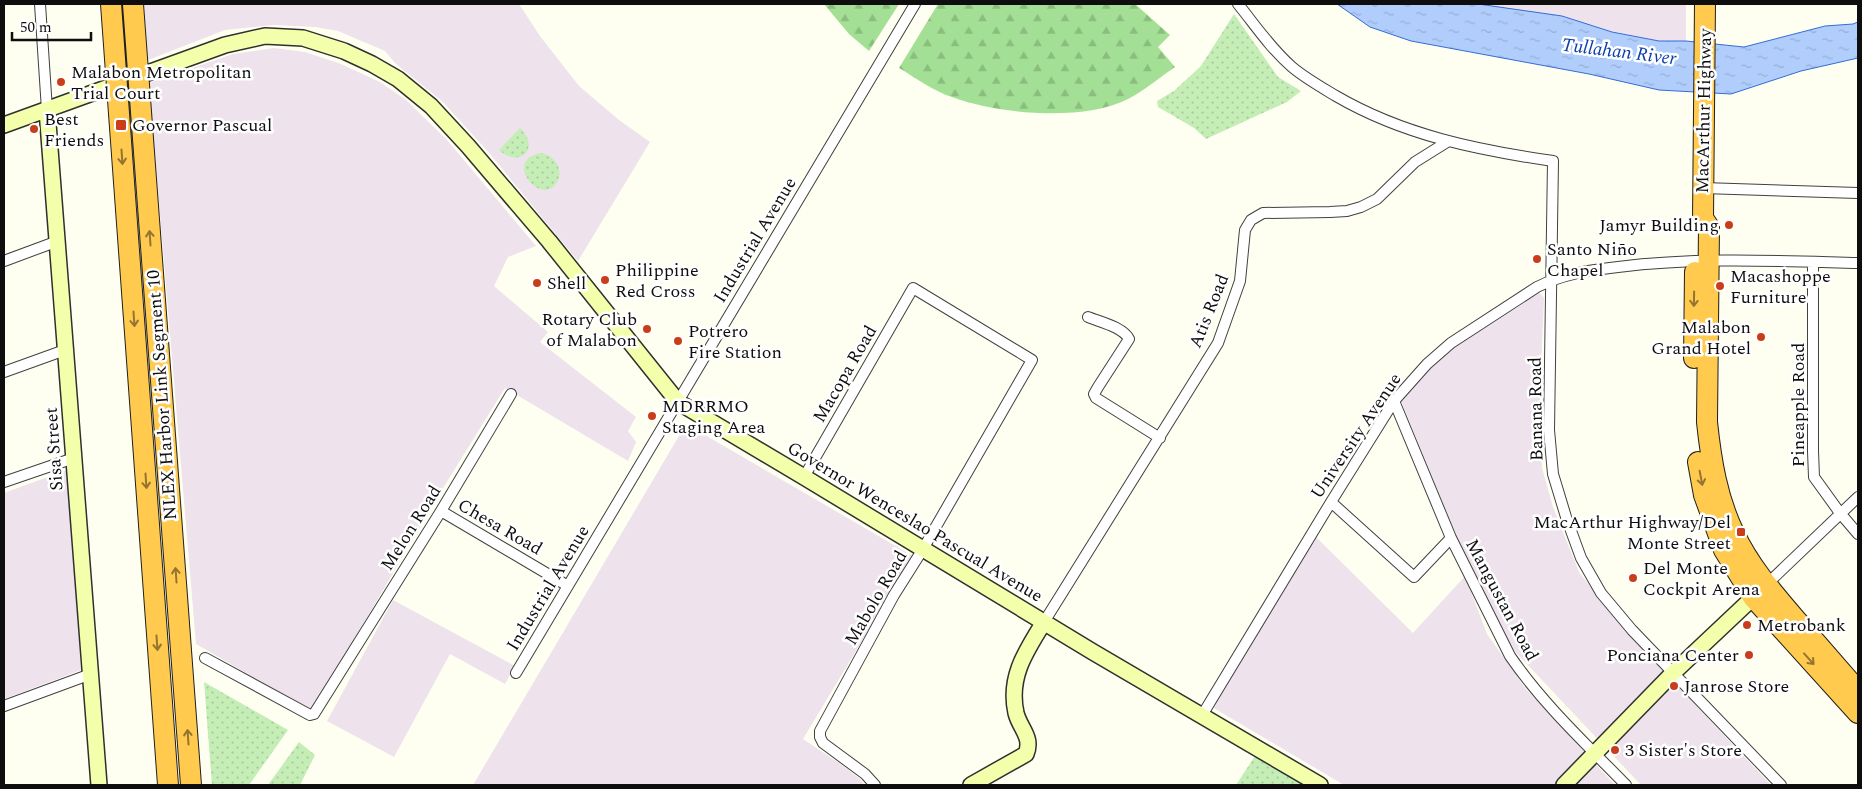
<svg xmlns="http://www.w3.org/2000/svg" width="1862" height="789" font-family="Spectral,serif">
	<defs>
		<pattern id="grass-dots" width="8" height="8" patternUnits="userSpaceOnUse" patternTransform="scale(1.25)"><rect width="8" height="8" fill="#c5edb6"/><path d="M2 2h.1M6 6h.1" fill="none" stroke="#a8ca9b" stroke-width="1.8" stroke-linecap="round"/></pattern>
		<pattern id="forest-firs" width="22" height="20" patternUnits="userSpaceOnUse" patternTransform="scale(1.25)"><rect width="22" height="20" fill="#a3df94"/><path d="M5 1l3.5 6h-7zM16 11l3.5 6h-7z" fill="#8bbe7e"/></pattern>
		<pattern id="water-ripples" width="26" height="14" patternUnits="userSpaceOnUse" patternTransform="scale(1.25)"><rect width="26" height="14" fill="#b0cdfb"/><path d="M2 4q2-2 4 0t4 0M15 11q2-2 4 0t4 0" fill="none" stroke="#96afd6"/></pattern>
	</defs>
	<rect width="100%" height="100%" fill="#fefff0"/>
	<path fill="#eee2ec" d="M144 4H519L540 36 579 86 619 120 650 142 578 261 490 154 442 101 396 64 385 51 338 31 315 27 274 25 225 30 148 60Z
		M1478 4H1686V41H1659Z
		M274 48 305 52 341 64 380 82 406 100 447 140 536 246 508 257 494 286 548 332 540 342 636 417 628 431 636 442 628 461 505 388 440 493 312 711 196 644 149 83 233 54Z
		M1539 292 1544 298 1540 391 1542 468 1553 507 1579 572 1627 633 1771 785H1641L1509 645 1482 598 1401 401 1431 365 1445 353Z
		M686 424 913 556 803 739 842 765 860 779 864 785H473Z
		M67 470 81 670 4 699V493Z
		M1315 536 1413 633 1465 576 1487 634 1526 689 1615 785H1344L1212 707Z
		M393 600 515 666 505 684 450 654 394 757 327 721Z"/>
	<path fill="url(#grass-dots)" d="M1234 14 1278 77 1301 91 1287 102 1206 139 1194 128 1158 107 1157 101 1174 91 1201 66Z
		M520 128C541 148 520 169 499 150Z
		M542 153C575 163 555 205 532 184 528 180 525 176 524 170 523 159 533 154 542 153Z
		M204 682 288 730 249 785H212Z
		M299 742 315 755 300 785H268Z
		M1255 756 1304 785H1236Z"/>
	<path fill="url(#forest-firs)" d="M824 4H823H899L869 51 849 34Z
		M938 4H1135L1170 35 1158 47 1175 67C1160 77 1144 91 1128 99 1083 122 998 114 952 97 933 91 916 78 899 68Z"/>
	<path fill="url(#water-ripples)" stroke="#316dd8" d="M1337 4H1478L1562 16 1612 32 1659 41H1686L1744 47 1825 26 1853 24 1858 22V58L1801 71 1731 94 1659 90 1589 74 1411 41 1370 27Z"/>
	<g fill="none" stroke-linecap="round" stroke-linejoin="round">
		<g stroke="#414141" stroke-width="12">
			<path id="street" d="M40 4 47 110
				M1238 4C1255 25 1271 49 1292 67 1305 78 1321 87 1336 96 1403 135 1477 150 1553 161L1549 430 1553 474 1566 517 1581 558 1601 593 1632 630 1781 785
				M1703 188 1858 193
				M4 261 58 241
				M1813 262V451L1814 477 1840 513 1858 534
				M1088 317C1100 322 1123 327 1129 339L1098 387 1094 394 1096 398 1160 438
				M4 372 65 350
				M1394 401 1451 538 1510 656C1543 704 1586 744 1626 785
				M804 477 913 288 1032 360 923 549 894 595 820 731V737L823 743 865 774 875 785
				M4 482 74 458
				M1331 502 1414 577 1451 538
				M441 511 568 586
				M1766 585 1858 497
				M1044 622 1218 343 1240 281 1245 230 1251 220 1263 213 1330 212 1347 211 1361 207 1377 199 1415 162 1447 142
				M205 658 310 715 314 714 441 511 511 394
				M516 673 915 4
				M4 706 91 674
				M1201 717 1331 502 1394 401 1427 364 1451 343 1537 287C1563 274 1590 270 1618 267 1697 257 1779 261 1858 263"/>
		</g>
		<g stroke="#303030" stroke-width="18">
			<path id="secondary" d="M47 110 99 785
				M4 125 225 45 265 36 303 38 344 51 372 64 398 79 431 106 468 146 549 241 678 402 804 477 1093 652 1320 785
				M971 785 1026 754C1033 737 1020 729 1016 713 1008 677 1026 651 1044 622
				M1564 785 1673 673 1760 591"/>
		</g>
		<g stroke="#1f1f1f" stroke-width="22">
			<path id="highway" d="M1705 4 1703 218 1709 227 1707 422C1711 460 1717 498 1734 533 1750 567 1774 594 1798 622 1818 645 1838 668 1858 691
				M1694 358 1695 272
				M1698 462 1704 495 1724 550 1753 597 1858 713"/>
		</g>
		<use href="#street" stroke="#fff" stroke-width="10"/>
		<use href="#secondary" stroke="#f4ffab" stroke-width="15"/>
		<use href="#highway" stroke="#ffca4e" stroke-width="20"/>
		<path stroke="#ca3d1b" stroke-width="3" d="M121 125 154 528 171 785"/>
		<g stroke="#1f1f1f" stroke-width="22" stroke-linecap="butt">
			<path id="highway-bridge" d="M111 4 168 785
				M133 4 191 785"/>
		</g>
		<use href="#highway-bridge" stroke="#ffca4e" stroke-width="20"/>
	</g>
	<defs><path id="oneway-shaft" d="M-6 0H5M1.5-3L5.5 0L1.5 3" fill="none" stroke-width="1.6" stroke-linecap="round" stroke-linejoin="round" transform="scale(1.25)"/></defs>
	<g stroke="#937531">
		<use href="#oneway-shaft" transform="translate(122 157) rotate(86)"/>
		<use href="#oneway-shaft" transform="translate(150 238) rotate(-94)"/>
		<use href="#oneway-shaft" transform="translate(1694 299) rotate(91)"/>
		<use href="#oneway-shaft" transform="translate(134 319) rotate(86)"/>
		<use href="#oneway-shaft" transform="translate(1701 478) rotate(79)"/>
		<use href="#oneway-shaft" transform="translate(146 481) rotate(86)"/>
		<use href="#oneway-shaft" transform="translate(176 575) rotate(-94)"/>
		<use href="#oneway-shaft" transform="translate(157 643) rotate(86)"/>
		<use href="#oneway-shaft" transform="translate(1809 659) rotate(48)"/>
		<use href="#oneway-shaft" transform="translate(188 737) rotate(-94)"/>
	</g>
	<g fill="#ca3d1b" stroke="#fff" stroke-width="2">
		<circle cx="61" cy="82" r="5"/>
		<rect x="115" y="119" width="12" height="12" rx="2.5"/>
		<circle cx="34" cy="129" r="5"/>
		<circle cx="1729" cy="225" r="5"/>
		<circle cx="1537" cy="259" r="5"/>
		<circle cx="605" cy="280" r="5"/>
		<circle cx="537" cy="283" r="5"/>
		<circle cx="1720" cy="286" r="5"/>
		<circle cx="647" cy="329" r="5"/>
		<circle cx="1761" cy="337" r="5"/>
		<circle cx="678" cy="341" r="5"/>
		<circle cx="652" cy="416" r="5"/>
		<rect x="1736" y="527" width="10" height="10" rx="2.5"/>
		<circle cx="1633" cy="578" r="5"/>
		<circle cx="1747" cy="625" r="5"/>
		<circle cx="1749" cy="655" r="5"/>
		<circle cx="1674" cy="686" r="5"/>
		<circle cx="1615" cy="750" r="5"/>
	</g>
	<g text-anchor="middle" dominant-baseline="central" stroke-width="5" stroke-linejoin="round" paint-order="stroke">
		<g font-size="18" fill="#0e0e0e" stroke="#fff" text-anchor="start">
			<text x="71" y="72">Malabon Metropolitan<tspan x="71" dy="21">Trial Court</tspan></text>
			<text x="44" y="119">Best<tspan x="44" dy="21">Friends</tspan></text>
			<text x="132" y="125">Governor Pascual</text>
			<text x="1719" y="225" text-anchor="end">Jamyr Building</text>
			<text x="1547" y="249">Santo Niño<tspan x="1547" dy="21">Chapel</tspan></text>
			<text x="615" y="270">Philippine<tspan x="615" dy="21">Red Cross</tspan></text>
			<text x="1730" y="276">Macashoppe<tspan x="1730" dy="21">Furniture</tspan></text>
			<text x="547" y="283">Shell</text>
			<text x="637" y="319" text-anchor="end">Rotary Club<tspan x="637" dy="21">of Malabon</tspan></text>
			<text x="1751" y="327" text-anchor="end">Malabon<tspan x="1751" dy="21">Grand Hotel</tspan></text>
			<text x="688" y="331">Potrero<tspan x="688" dy="21">Fire Station</tspan></text>
			<text x="662" y="406">MDRRMO<tspan x="662" dy="21">Staging Area</tspan></text>
			<text x="1731" y="522" text-anchor="end">MacArthur Highway/Del<tspan x="1731" dy="21">Monte Street</tspan></text>
			<text x="1643" y="568">Del Monte<tspan x="1643" dy="21">Cockpit Arena</tspan></text>
			<text x="1757" y="625">Metrobank</text>
			<text x="1739" y="655" text-anchor="end">Ponciana Center</text>
			<text x="1684" y="686">Janrose Store</text>
			<text x="1625" y="750">3 Sister's Store</text>
		</g>
		<g font-size="18" fill="#0e0e0e" stroke="#fff">
			<text transform="translate(1704 111) rotate(-89)">MacArthur Highway</text>
			<text transform="translate(755 240) rotate(-59)">Industrial Avenue</text>
			<text transform="translate(1209 311) rotate(-68)">Atis Road</text>
			<text transform="translate(845 374) rotate(-60)">Macopa Road</text>
			<text transform="translate(162 395) rotate(-94)">NLEX Harbor Link Segment 10</text>
			<text transform="translate(1798 405) rotate(-90)">Pineapple Road</text>
			<text transform="translate(1536 409) rotate(-91)">Banana Road</text>
			<text transform="translate(1356 436) rotate(-56)">University Avenue</text>
			<text transform="translate(54 449) rotate(-94)">Sisa Street</text>
			<text transform="translate(915 522) rotate(31)">Governor Wenceslao Pascual Avenue</text>
			<text transform="translate(500 527) rotate(30)">Chesa Road</text>
			<text transform="translate(411 528) rotate(-58)">Melon Road</text>
			<text transform="translate(548 588) rotate(-59)">Industrial Avenue</text>
			<text transform="translate(876 598) rotate(-60)">Mabolo Road</text>
			<text transform="translate(1502 600) rotate(62)">Mangustan Road</text>
		</g>
		<g font-size="19" font-style="italic" fill="#0d40ab" stroke="#fff">
			<text transform="translate(1619 52) rotate(7)">Tullahan River</text>
		</g>
	</g>
	<rect width="1862" height="789" fill="none" stroke="#0e0e0e" stroke-width="10"/>
	<path d="M12 32v8h79v-8" fill="none" stroke="#0e0e0e" stroke-width="2.5"/>
	<text x="20" y="32" font-size="15" fill="#0e0e0e" stroke="#ffffff" stroke-width="4" paint-order="stroke">50 m</text>
</svg>
